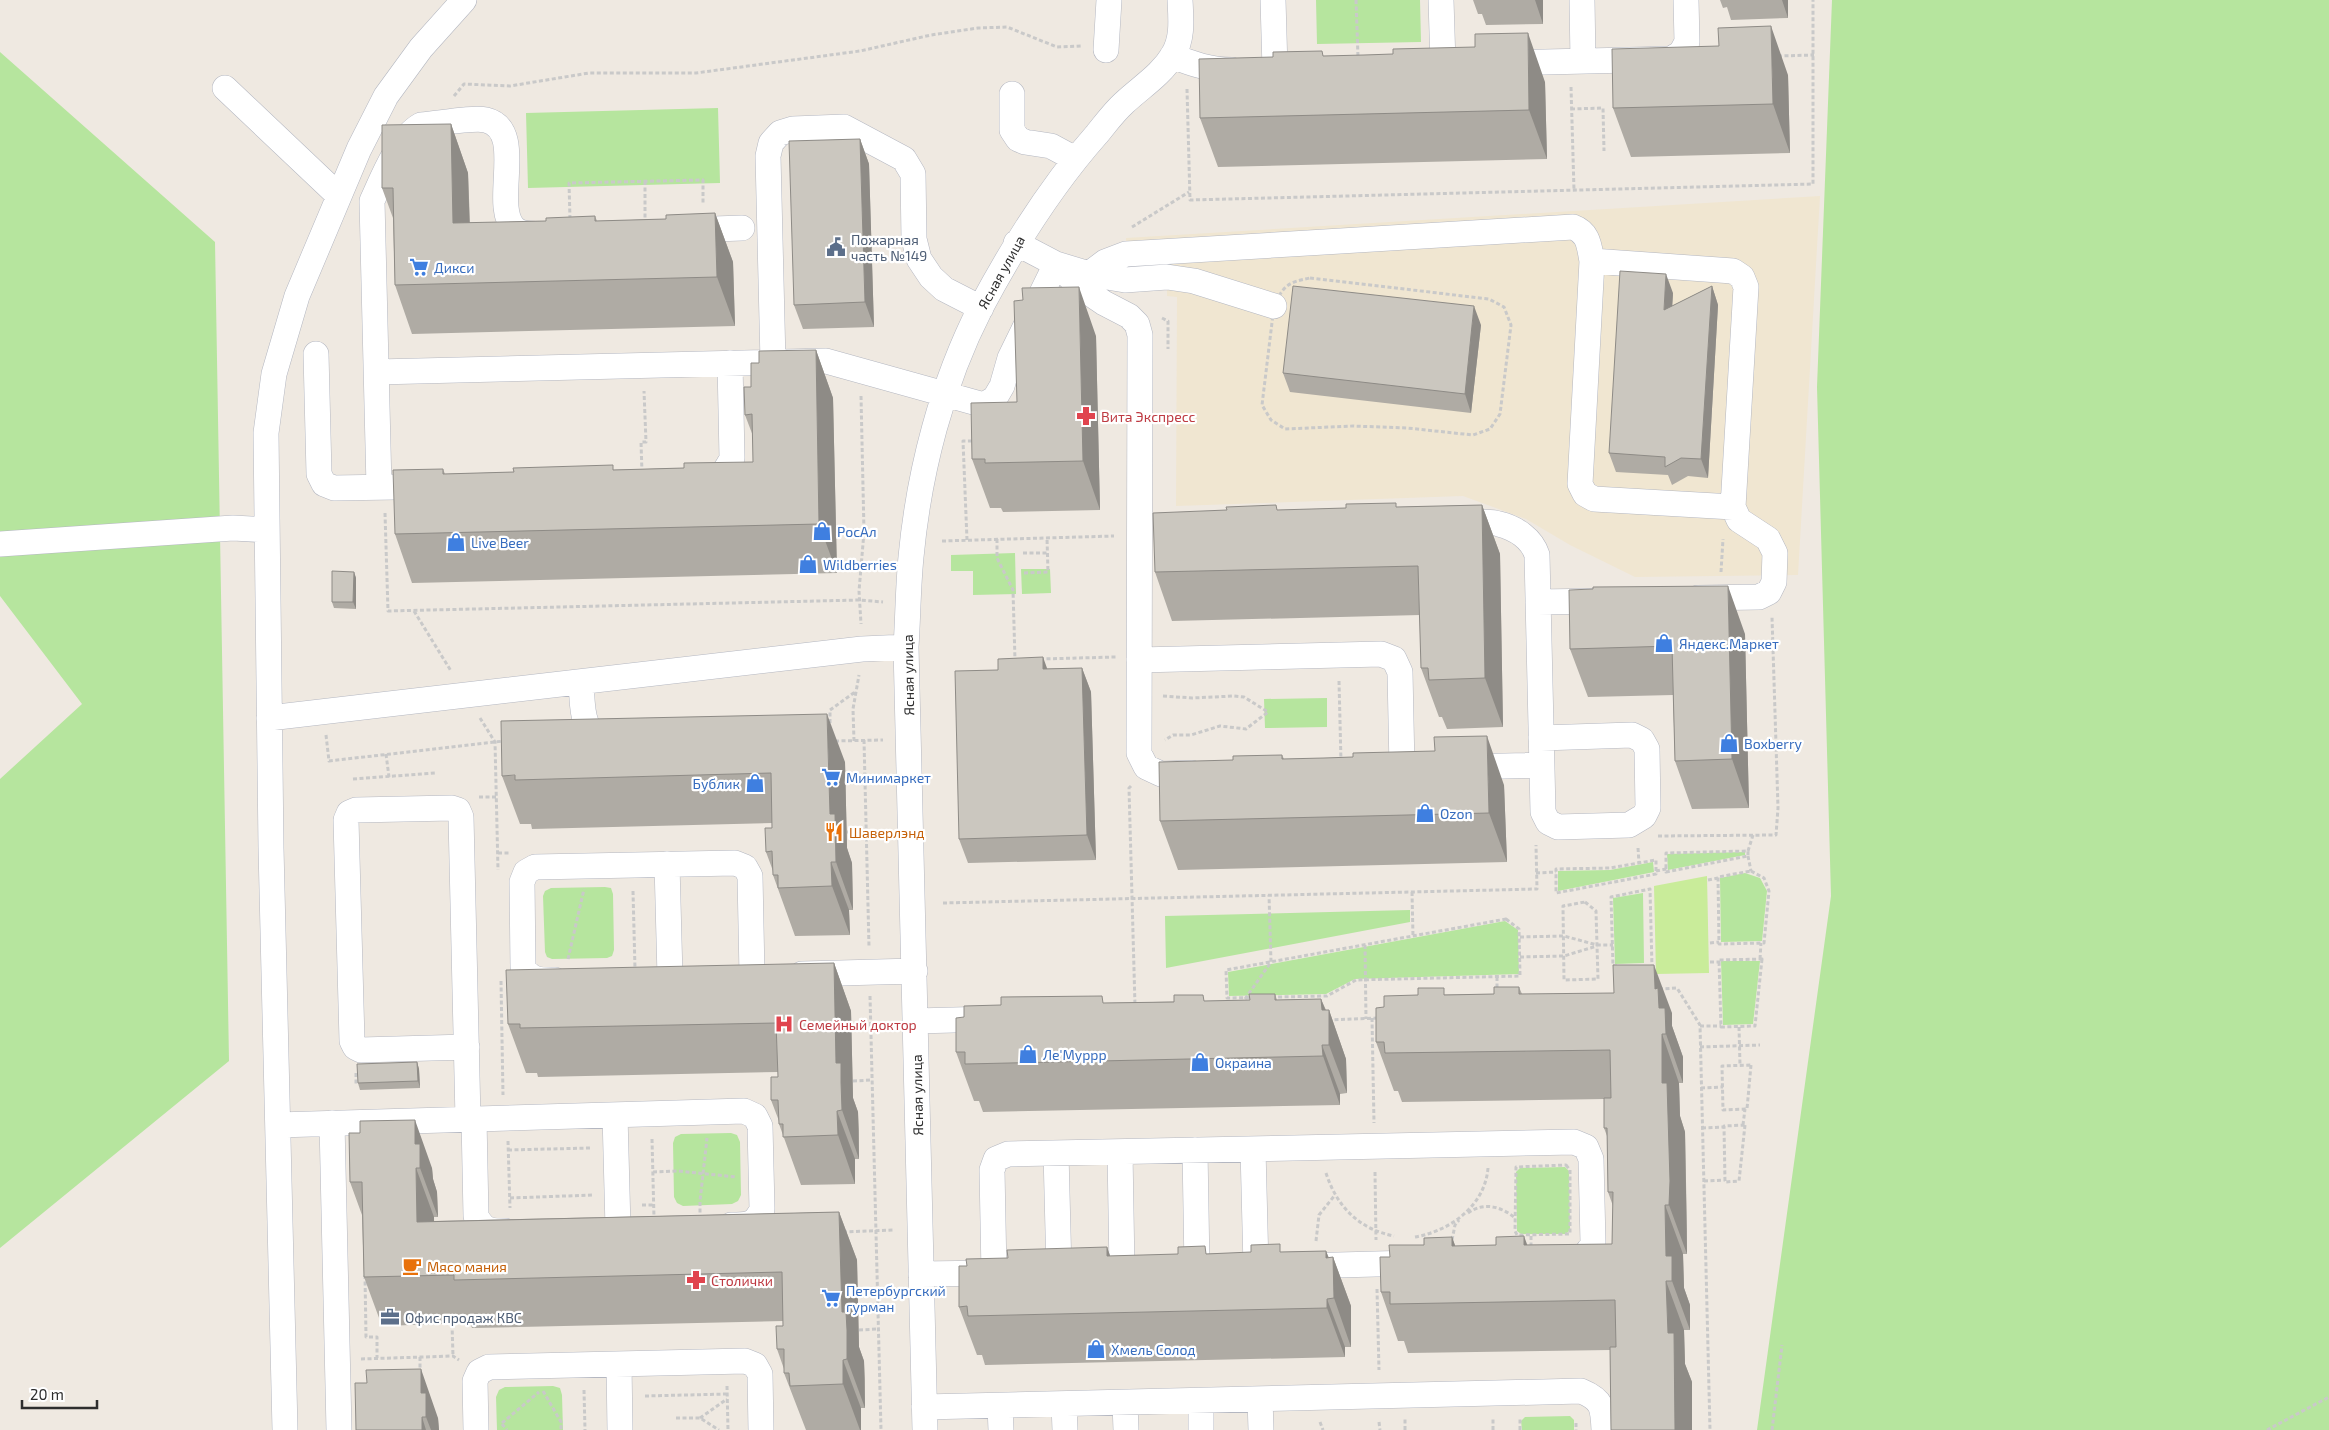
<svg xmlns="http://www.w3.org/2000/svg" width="2329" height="1430" font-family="'Exo 2',sans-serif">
	<rect width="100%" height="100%" fill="#efe9e1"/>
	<path fill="#f0e6d1" d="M1820 196 1798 575 1635 577 1570 545 1526 519 1463 496 1176 506 1177 297 1167 296V267L1125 270 1126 238Z"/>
	<path fill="#b6e59e" d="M1316 0H1420L1421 42 1317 44Z
		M1832 0H2329V1430H1757L1831 896 1817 387Z
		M0 52 215 242 229 1061 0 1248V779L82 704 0 596Z
		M718 108 720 183 528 188 526 113Z
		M1015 553 1016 594 973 595V571H951V555Z
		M1021 569H1050L1051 593 1022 594Z
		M1327 698V727L1265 728 1264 699Z
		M1745 852V855L1668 870 1667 854Z
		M1653 862 1654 872 1558 891V871L1610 870Z
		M1745 873 1760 878 1767 891 1762 941 1721 942 1720 878Z
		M605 887 611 888 613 894 614 950 612 956 607 958 552 959 547 957 545 952 543 896 545 891 551 888Z
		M1643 893 1644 963 1615 964 1613 898Z
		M1410 910V922L1166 968 1165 916Z
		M1505 921 1518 930 1519 974 1355 979 1326 994 1229 996 1228 972Z
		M1721 961H1760L1753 1024 1723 1025Z
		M731 1133 737 1135 740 1142 741 1195 738 1201 732 1204 683 1206 677 1203 674 1197 673 1143 675 1137 681 1134Z
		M1565 1167 1569 1171 1570 1230 1566 1234H1521L1517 1231 1516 1172 1520 1168Z
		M553 1386 560 1388 562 1395 563 1430H497L496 1397 499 1390 505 1387Z
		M1570 1416 1574 1420V1430H1522L1521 1421 1525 1417Z"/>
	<path fill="#c9ec9a" d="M1707 876 1709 973 1656 974 1654 886Z"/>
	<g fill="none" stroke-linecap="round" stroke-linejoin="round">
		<g stroke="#b4b7c1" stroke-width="26">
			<path id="minor" d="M1273 0 1275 69
				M1441 0 1443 64
				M1582 0 1583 61
				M1106 50 1109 0
				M1172 56C1193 64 1210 70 1232 70
				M1505 63 1671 59 1681 53 1687 42 1686 0
				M225 88 339 196
				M1012 94V130L1018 139 1025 142 1051 146 1075 159
				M687 230 742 228
				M1016 243 1056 264 1089 274 1105 262 1126 254 1573 227C1589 233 1589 246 1592 261L1580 484 1585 494 1594 499 1733 507
				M1592 261 1733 271 1742 277 1746 287 1733 507 1739 520 1768 539 1775 553 1774 582 1769 592 1759 597 1698 598
				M1089 274 1125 280 1167 277 1194 281 1274 306
				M316 354 319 474 324 484 334 488 395 487
				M773 362 768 156 771 143 780 133 793 129 844 127 904 159 913 174 914 239 919 259 931 277 944 289 981 308
				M377 372 826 361 984 405 995 398 1002 386 1010 358 1056 264 1079 286 1104 303 1129 316 1137 324 1140 335 1139 753 1146 767 1161 774 1192 773
				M705 479C720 479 726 471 732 458L730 363
				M379 487 372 201C383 177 398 138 421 125 437 124 473 117 486 120 527 130 491 205 514 228 521 235 532 234 540 234
				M1456 524C1469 524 1487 520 1499 524 1516 528 1532 539 1537 555L1543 812 1548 822 1558 827 1629 825 1644 816 1648 808 1647 749 1642 740 1632 735 1541 738
				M0 544 233 528 267 530
				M1538 602 1603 601
				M1139 660 1381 654 1394 659 1400 672 1402 768
				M581 682C583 705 579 738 610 737
				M269 718 862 649 906 647
				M1464 767 1541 765
				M667 864 670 977
				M802 974 915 971
				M555 980C540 980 531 981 523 967L522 882 526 872 535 867 735 863 745 867 750 876 752 975
				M916 1021 991 1019
				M467 1047 361 1050 355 1047 352 1041 346 820 349 813 356 810 452 808 458 810 461 817 468 1119
				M615 1115 618 1228
				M474 1119 476 1216C484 1231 490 1231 506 1231
				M332 1123 339 1430
				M278 1125 744 1111 755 1116 760 1126 762 1209C755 1225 748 1225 731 1225
				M1253 1149 1256 1267
				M1195 1150 1197 1268
				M1120 1152 1122 1270
				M1056 1153 1059 1271
				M1301 1266 1413 1263
				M994 1273 992 1170 996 1159 1008 1154 1574 1142 1586 1147 1591 1159 1593 1243C1587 1256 1580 1259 1566 1260
				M921 1274 993 1273
				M619 1364 620 1430
				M1260 1399 1261 1430
				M1201 1401V1430
				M1125 1403 1126 1430
				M1064 1404 1065 1430
				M1000 1406 1001 1430
				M924 1407 1581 1391C1603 1400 1603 1408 1604 1430
				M285 1430 271 848 266 433 274 374 297 296 359 149 386 96 421 48 464 0
				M476 1430 475 1381 479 1372 489 1367 745 1361 755 1365 760 1374 761 1430
				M925 1430 906 647C908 617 908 587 911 557 919 471 942 383 981 307 1014 245 1051 186 1097 134 1106 123 1114 112 1124 103 1141 87 1161 75 1173 55 1183 38 1181 20 1180 0"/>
		</g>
		<path stroke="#c9c9c9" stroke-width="3" stroke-dasharray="4 2.5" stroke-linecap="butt" d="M1356 0 1358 57
			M1778 56 1814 55
			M1571 87 1574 190
			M1187 89 1190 200 1813 184V0
			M454 96 464 84 510 86 589 73H696L860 51 931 35 978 28 1007 27 1057 47 1081 46
			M1571 109 1603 108 1604 151
			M645 181V223
			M570 219 569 183 703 180V204
			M1132 227 1189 192
			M1310 278 1489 299 1504 307 1511 325 1500 414 1490 429 1473 435 1407 428 1353 426 1285 429 1271 420 1262 405 1274 306C1283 286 1288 282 1310 278Z
			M1162 318 1168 321V349
			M861 396 864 532 859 591 861 624
			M642 473 641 442H646L644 391
			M385 513 388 611 860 600 883 602
			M997 539V558L1013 590 1015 660
			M967 540 963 441H976
			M942 541 1114 536
			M1023 553H1047
			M1721 572 1723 539
			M1024 573 1048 572 1047 538
			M414 611 451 671
			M1040 659 1116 657
			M1339 681 1341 762
			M1163 696 1192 698 1234 696 1244 697 1268 712 1246 729 1220 726 1191 735H1173L1165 740
			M480 718 495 742 498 870
			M830 723V710L855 692
			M326 735 329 761 504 741
			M864 740 869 947
			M835 741 883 740
			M854 741 853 709 859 675
			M386 754 389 777
			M353 779 435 773
			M1131 786 1129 788 1135 1006
			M479 797H496
			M847 832H866
			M1658 836 1776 835 1778 808 1772 617
			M1638 848 1639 863
			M1748 851 1753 835
			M498 853H510
			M1748 856 1751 871
			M1656 871V860L1610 868 1556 869V893L1656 874V871L1666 869V872L1748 856V851L1666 853V869
			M1751 871 1764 878 1769 891 1764 943 1719 944 1718 877Z
			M1536 873 1556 872
			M1708 880 1718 878
			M633 891 635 969
			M1412 892 1413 936
			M1585 902 1596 911 1598 979 1564 980 1563 906Z
			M943 903 1537 889 1536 845
			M1506 919 1519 929 1520 976 1356 980 1327 996 1227 998 1226 970Z
			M1520 937 1564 936 1597 945H1613
			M1710 943 1719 942
			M1365 945 1366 1019
			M1520 957 1564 956 1597 946
			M568 959 584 889
			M1760 959 1761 943
			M1762 959 1755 1026 1721 1027 1719 960Z
			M1710 962H1720
			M1617 966H1613L1611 897 1650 889 1652 968
			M1497 977V991
			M501 981 503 1095
			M1659 989 1677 988 1700 1025 1710 1430
			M870 996 881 1430
			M1245 999 1271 962 1269 895
			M1372 1018 1374 1123
			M1328 1020 1380 1018
			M1700 1026H1721
			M1739 1027 1740 1065
			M1700 1047 1760 1045
			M1751 1065 1747 1109 1723 1110 1722 1066Z
			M356 1073V1084
			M853 1081 872 1080
			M1701 1088 1723 1087
			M1743 1125 1745 1109
			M1745 1125 1739 1181 1725 1182 1724 1126Z
			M1702 1128 1724 1127
			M652 1139 654 1218
			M508 1141 510 1208
			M508 1150 590 1148
			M1566 1165 1570 1170V1234L1517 1235 1515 1231 1516 1167Z
			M653 1172 678 1171 736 1177
			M1375 1172 1376 1240
			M1326 1173C1337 1207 1359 1229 1394 1236
			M1704 1181 1725 1180
			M510 1198 593 1195
			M642 1205H654
			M1468 1213C1483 1202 1500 1206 1514 1217
			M700 1219V1201L707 1138
			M843 1232 895 1230
			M1531 1236V1248
			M1415 1237C1450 1231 1485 1206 1488 1168
			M1452 1240 1455 1225 1459 1220
			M1316 1241 1319 1215 1335 1195
			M365 1275 366 1337H377V1358
			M1377 1289 1379 1370
			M452 1324 453 1356
			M859 1330 878 1329
			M420 1357V1371
			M361 1359 453 1356 459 1360
			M727 1386 728 1430
			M584 1390 585 1430
			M543 1391 561 1422V1430
			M645 1396 727 1394
			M676 1418H700L719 1430
			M700 1418 727 1399
			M1320 1422 1323 1430
			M1379 1422 1380 1430
			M502 1423 539 1392
			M1576 1423V1430
			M502 1424 507 1430
			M1405 1430V1419
			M1493 1430V1418
			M1520 1430V1418
			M1772 1430 1782 1345
			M2267 1430 2329 1397"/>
		<use href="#minor" stroke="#fff" stroke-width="25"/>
	</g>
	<path fill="#afaba4" d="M1473 0H1543V24L1486 25 1482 14H1478Z
		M1720 0H1788V18L1731 20 1727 7 1723 8Z
		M1324 56 1545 82 1547 159 1218 167 1200 118 1273 57Z
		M1788 75 1790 153 1631 157 1613 108Z
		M451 124 468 173 470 223 546 221 595 216 597 221 666 219 715 213 733 262 735 326 412 334 395 285 393 218 382 188Z
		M860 139 869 164 874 327 803 329 794 305Z
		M1712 286 1718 305 1708 478 1688 476 1672 485 1668 475 1616 472 1609 453 1673 293 1672 306Z
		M1481 325 1471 413 1290 392 1283 373Z
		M1096 336 1100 510 1003 512 1001 508H990L972 459 1017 402Z
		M816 350 833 398 837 573 412 583 395 534 443 469 445 474 684 468 753 462V436L745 415 751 387 759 363Z
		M1482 505 1500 554 1503 727 1447 729 1442 717H1439L1421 668 1420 615 1172 621 1155 572 1278 510Z
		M354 572 356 578V609L334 608 332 602Z
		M1593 589 1745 634 1749 808 1692 809 1675 761 1673 695 1588 697 1570 649Z
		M1082 668 1091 692 1096 860 968 863 959 839 998 670Z
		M1282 755 1284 759 1504 785 1507 862 1178 870 1160 821 1233 760Z
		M845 762 847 848 852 863 853 910H849L850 935 795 936 773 875V871L766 852 772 828V823L532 829 531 824H520L502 776Z
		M834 963 851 1011 853 1098 858 1112 859 1130V1159H855V1184L801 1185 779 1124V1121L771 1100 778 1077V1072L538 1077 537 1073H526L508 1024Z
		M1519 987 1522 994 1672 1013V1026L1683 1057V1083H1679L1680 1116 1685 1132 1687 1230V1254H1683L1684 1288 1690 1305V1330H1684L1685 1364 1692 1382V1430H1611L1610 1350 1408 1353 1404 1341H1398L1381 1292 1390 1257 1424 1245 1452 1237 1455 1246 1612 1244 1613 1206 1608 1192 1607 1136 1604 1128V1099L1402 1102 1398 1091H1394L1376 1042 1384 1007 1418 995 1494 994Z
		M1275 994 1277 1000 1321 999 1326 1010H1329L1346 1059 1347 1093 1340 1094V1105L983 1112 979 1101H974L956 1052 964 1017 1105 1003 1250 1000Z
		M417 1062 419 1069 420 1088 360 1090 358 1083Z
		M349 1133 432 1168 433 1179 437 1192 438 1217H434V1221L839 1212 857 1260 859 1347 864 1361 865 1379V1408H861V1430H806L784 1373V1369L777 1349 783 1326V1321L472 1328 470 1323 382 1326 364 1277 362 1215 350 1182Z
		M1107 1247 1110 1256 1326 1251 1329 1258 1333 1257 1351 1306V1347H1345V1357L985 1365 982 1355H977L959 1307 967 1266 1008 1258Z
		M367 1383 438 1418 439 1430H356Z"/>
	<path fill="#8e8b86" d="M1535 0H1543V24Z
		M1782 0H1788V18Z
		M1771 26 1788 75 1790 153 1773 104Z
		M1528 33 1545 82 1547 159 1529 110Z
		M451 124 468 173 471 272 453 223Z
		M860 139 869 164 874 327 865 302Z
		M715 213 733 262 735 326 717 277Z
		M1666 274 1673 293 1671 329 1664 310Z
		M1712 286 1718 305 1708 478 1701 459Z
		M1079 287 1096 336 1100 510 1083 461Z
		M1474 306 1481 325 1471 413 1465 394Z
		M816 350 833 398 837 573 819 524Z
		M1482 505 1500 554 1503 727 1485 678Z
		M354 572 356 578V609L353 602Z
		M1728 586 1745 634 1749 808 1732 759Z
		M1043 657 1052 682 1043 669Z
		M1082 668 1091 692 1096 860 1087 835Z
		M827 714 845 762 847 848 852 863 853 910 836 862 830 814Z
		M1487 736 1504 785 1507 862 1489 813Z
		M831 862 849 910 850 935 832 886Z
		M834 963 851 1011 853 1098 858 1112 859 1159 842 1110 836 1063Z
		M1654 965 1672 1013V1026L1683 1057V1083L1666 1034 1659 1008 1655 989Z
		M1321 999 1329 1019V1010L1346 1059 1347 1093 1329 1045 1322 1010Z
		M1662 1034 1679 1083 1680 1116 1685 1132 1687 1254 1669 1205 1662 1083Z
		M1322 1045 1340 1094V1105L1323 1056Z
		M417 1062 419 1069 420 1088 418 1081Z
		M837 1111 855 1159V1184L838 1135Z
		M415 1120 432 1168 433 1179 437 1192 438 1217 420 1168 415 1144Z
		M416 1168 434 1217 435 1270 417 1222Z
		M1665 1205 1683 1254 1684 1288 1690 1305V1330L1672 1281 1666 1256Z
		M839 1212 857 1260 859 1347 864 1361 865 1408 847 1359 842 1312Z
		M1524 1236 1542 1285 1524 1245Z
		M1452 1237 1470 1286 1452 1246Z
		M1107 1247 1124 1296 1107 1256Z
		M1326 1251 1333 1270V1257L1351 1306V1347L1334 1298 1326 1258Z
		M1666 1281 1684 1330 1685 1364 1692 1382V1430H1675L1668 1333Z
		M1327 1299 1345 1347V1357L1327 1308Z
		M843 1360 861 1408V1430H860L843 1384Z
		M421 1369 438 1418 439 1430H431L426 1417 421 1393Z
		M422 1417 426 1430H422Z"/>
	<path fill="#cbc7bf" stroke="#8e8b86" d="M1771 26 1773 104 1613 108 1612 49 1719 46 1718 28Z
		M1528 33 1529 110 1200 118 1199 59 1273 57V52L1322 51 1323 56 1364 55 1393 54V49L1475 47V34Z
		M451 124 453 223 546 221V218L595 216V221L666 219V215L715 213 717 277 395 285 393 188H382V125Z
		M860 139 865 302 794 305 789 141Z
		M1620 271 1666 274 1664 310 1712 286 1701 459 1681 458 1665 467V457L1609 453Z
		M1293 286 1474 306 1465 394 1283 373Z
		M1079 287 1083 461 985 463V459H972L971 403 1017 402 1014 301 1023 300 1022 288Z
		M816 350 819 524 395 534 393 470 443 469V474L514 472 513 468 613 465V470L684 468V463L753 462 752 414 745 415 744 387H751V363H759V351Z
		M1396 503V507L1482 505 1485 678 1429 680 1428 668H1421L1418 566 1155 572 1153 513 1227 510 1226 507 1276 505 1277 510 1346 508V504Z
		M332 571 354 572 353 602H332Z
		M1728 586 1732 759 1675 761 1672 646 1570 649 1569 590 1593 589V587Z
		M1043 657V669L1082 668 1087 835 959 839 955 671 998 670V659Z
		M827 714 830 814H835L836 862H831L832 886 778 888V875H773L772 851 766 852 765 828H772L771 773 515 780V775L502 776 501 721Z
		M1487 736 1489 813 1160 821 1159 762 1233 760V756L1282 755V759L1324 758 1353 757V753L1435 751 1434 737Z
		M834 963 836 1063H841V1082L842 1110 837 1111 838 1135 783 1137V1124H779L778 1100H771V1077H778L776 1023 520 1028V1024H508L506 970Z
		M1613 965H1654L1655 989 1658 988 1659 1008H1665L1666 1034H1662V1083H1667L1670 1181 1669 1205H1665L1666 1256H1672V1281H1666L1668 1333H1674L1675 1430H1611L1610 1347H1616L1615 1300 1390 1304V1292H1381L1380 1257H1390L1389 1245H1424V1238L1452 1237V1246L1496 1245V1237L1524 1236V1245L1612 1244 1613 1192H1608L1607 1128H1604V1098H1611L1610 1050 1385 1053 1384 1042H1376V1008L1384 1007V996L1418 995V988H1444V995L1494 994V987H1519V994L1614 993Z
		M1249 994H1275V1000L1321 999 1322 1010H1329V1045H1322L1323 1056 965 1064V1052H956V1018L964 1017V1006L1001 1005V997L1102 996 1103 1003 1174 1002V995H1203L1204 1001 1250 1000Z
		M417 1062 418 1081 358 1083 357 1064Z
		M415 1120V1144H420V1168H416L417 1222 839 1212 842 1312H846L847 1330V1359L843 1360V1384L790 1386 789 1373H784V1349H777L776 1326H783L782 1272 454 1280V1275L364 1277 362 1182H350L349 1133H360V1121Z
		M1280 1244V1252L1326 1251V1258L1333 1257 1334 1298 1327 1299V1308L968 1316 967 1306 959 1307V1266H967L966 1259 1008 1258 1007 1250 1107 1247V1256L1178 1254V1247L1205 1246 1206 1254 1251 1252V1245Z
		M421 1369V1393H426V1417H422V1430H356L355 1383H367L366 1370Z"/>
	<defs>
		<g id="civic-bare" transform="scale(1.5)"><path d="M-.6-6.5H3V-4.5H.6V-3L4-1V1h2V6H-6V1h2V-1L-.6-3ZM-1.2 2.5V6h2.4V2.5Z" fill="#5c6f8a" stroke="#fff" stroke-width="2.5" paint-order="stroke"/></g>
		<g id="supermarket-bare" transform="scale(1.5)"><path d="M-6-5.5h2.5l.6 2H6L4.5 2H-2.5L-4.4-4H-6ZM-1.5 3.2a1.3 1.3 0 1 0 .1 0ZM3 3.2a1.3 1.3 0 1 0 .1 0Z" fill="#3f7fe0" stroke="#fff" stroke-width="2.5" paint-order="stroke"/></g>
		<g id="pharmacy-bare" transform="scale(1.5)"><path d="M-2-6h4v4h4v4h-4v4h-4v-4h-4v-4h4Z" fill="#e0444e" stroke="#fff" stroke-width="2.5" paint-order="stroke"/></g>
		<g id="shop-bare" transform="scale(1.5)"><path d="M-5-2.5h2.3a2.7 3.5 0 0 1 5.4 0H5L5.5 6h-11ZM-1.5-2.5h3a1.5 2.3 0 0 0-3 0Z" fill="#3f7fe0" stroke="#fff" stroke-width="2.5" paint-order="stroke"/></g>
		<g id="restaurant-bare" transform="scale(1.5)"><path d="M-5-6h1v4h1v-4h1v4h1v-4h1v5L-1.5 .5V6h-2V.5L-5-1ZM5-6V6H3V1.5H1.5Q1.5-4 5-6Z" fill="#e8710a" stroke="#fff" stroke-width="2.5" paint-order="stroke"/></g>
		<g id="hospital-bare" transform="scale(1.5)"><path d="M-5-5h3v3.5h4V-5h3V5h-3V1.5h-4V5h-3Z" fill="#e0444e" stroke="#fff" stroke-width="2.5" paint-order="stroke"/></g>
		<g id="cafe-bare" transform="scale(1.5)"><path d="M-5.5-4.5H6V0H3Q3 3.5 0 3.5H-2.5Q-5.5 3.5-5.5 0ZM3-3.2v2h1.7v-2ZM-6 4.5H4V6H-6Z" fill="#e8710a" stroke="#fff" stroke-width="2.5" paint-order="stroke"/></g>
		<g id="office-bare" transform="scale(1.5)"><path d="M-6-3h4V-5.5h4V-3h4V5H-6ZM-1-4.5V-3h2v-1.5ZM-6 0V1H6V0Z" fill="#5c6f8a" stroke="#fff" stroke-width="2.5" paint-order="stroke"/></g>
	</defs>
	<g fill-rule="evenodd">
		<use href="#civic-bare" x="836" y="247"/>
		<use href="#supermarket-bare" x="419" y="267"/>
		<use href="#pharmacy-bare" x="1086" y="416"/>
		<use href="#shop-bare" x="822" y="531"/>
		<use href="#shop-bare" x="456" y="542"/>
		<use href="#shop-bare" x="808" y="564"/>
		<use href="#shop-bare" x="1664" y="643"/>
		<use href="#shop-bare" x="1729" y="743"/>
		<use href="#supermarket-bare" x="831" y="777"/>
		<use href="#shop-bare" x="755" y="783"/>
		<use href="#shop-bare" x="1425" y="813"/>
		<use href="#restaurant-bare" x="834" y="832"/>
		<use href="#hospital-bare" x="784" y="1024"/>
		<use href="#shop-bare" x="1028" y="1054"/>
		<use href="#shop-bare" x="1200" y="1062"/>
		<use href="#cafe-bare" x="412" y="1266"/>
		<use href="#pharmacy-bare" x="696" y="1280"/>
		<use href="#supermarket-bare" x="831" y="1298"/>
		<use href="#office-bare" x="390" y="1317"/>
		<use href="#shop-bare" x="1096" y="1349"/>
	</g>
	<g text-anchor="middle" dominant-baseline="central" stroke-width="4.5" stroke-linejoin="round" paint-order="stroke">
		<g font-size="14" fill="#4e5e75" stroke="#fff" text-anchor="start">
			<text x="851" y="239">Пожарная<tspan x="851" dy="16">чаcть №149</tspan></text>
			<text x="405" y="1317">Офис продаж КВС</text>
		</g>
		<g font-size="14" fill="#366cbe" stroke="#fff" text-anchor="start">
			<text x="434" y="267">Дикси</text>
			<text x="837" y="531">РосАл</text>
			<text x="471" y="542">Live Beer</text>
			<text x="823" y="564">Wildberries</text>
			<text x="1679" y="643">Яндекс.Маркет</text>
			<text x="1744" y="743">Boxberry</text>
			<text x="846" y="777">Минимаркет</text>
			<text x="740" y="783" text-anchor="end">Бублик</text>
			<text x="1440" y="813">Ozon</text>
			<text x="1043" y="1054">Ле'Муррр</text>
			<text x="1215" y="1062">Окраина</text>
			<text x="846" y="1290">Петербургский<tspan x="846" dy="16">гурман</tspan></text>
			<text x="1111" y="1349">Хмель Солод</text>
		</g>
		<g font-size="14" fill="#2e2e2e" stroke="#fff">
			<text transform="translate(1001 272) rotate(-61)">Ясная улица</text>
			<text transform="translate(908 675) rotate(-91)">Ясная улица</text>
			<text transform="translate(917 1095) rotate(-91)">Ясная улица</text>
		</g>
		<g font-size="14" fill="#be3a42" stroke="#fff" text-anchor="start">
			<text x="1101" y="416">Вита Экспресс</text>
			<text x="799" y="1024">Семейный доктор</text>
			<text x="711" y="1280">Столички</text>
		</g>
		<g font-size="14" fill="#c56008" stroke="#fff" text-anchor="start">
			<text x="849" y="832">Шаверлэнд</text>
			<text x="427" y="1266">Мясо мания</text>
		</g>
	</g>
	<path d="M22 1400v8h75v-8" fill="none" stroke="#2e2e2e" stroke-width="2.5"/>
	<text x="30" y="1400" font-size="15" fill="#2e2e2e" stroke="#ffffff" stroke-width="4" paint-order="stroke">20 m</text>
</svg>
